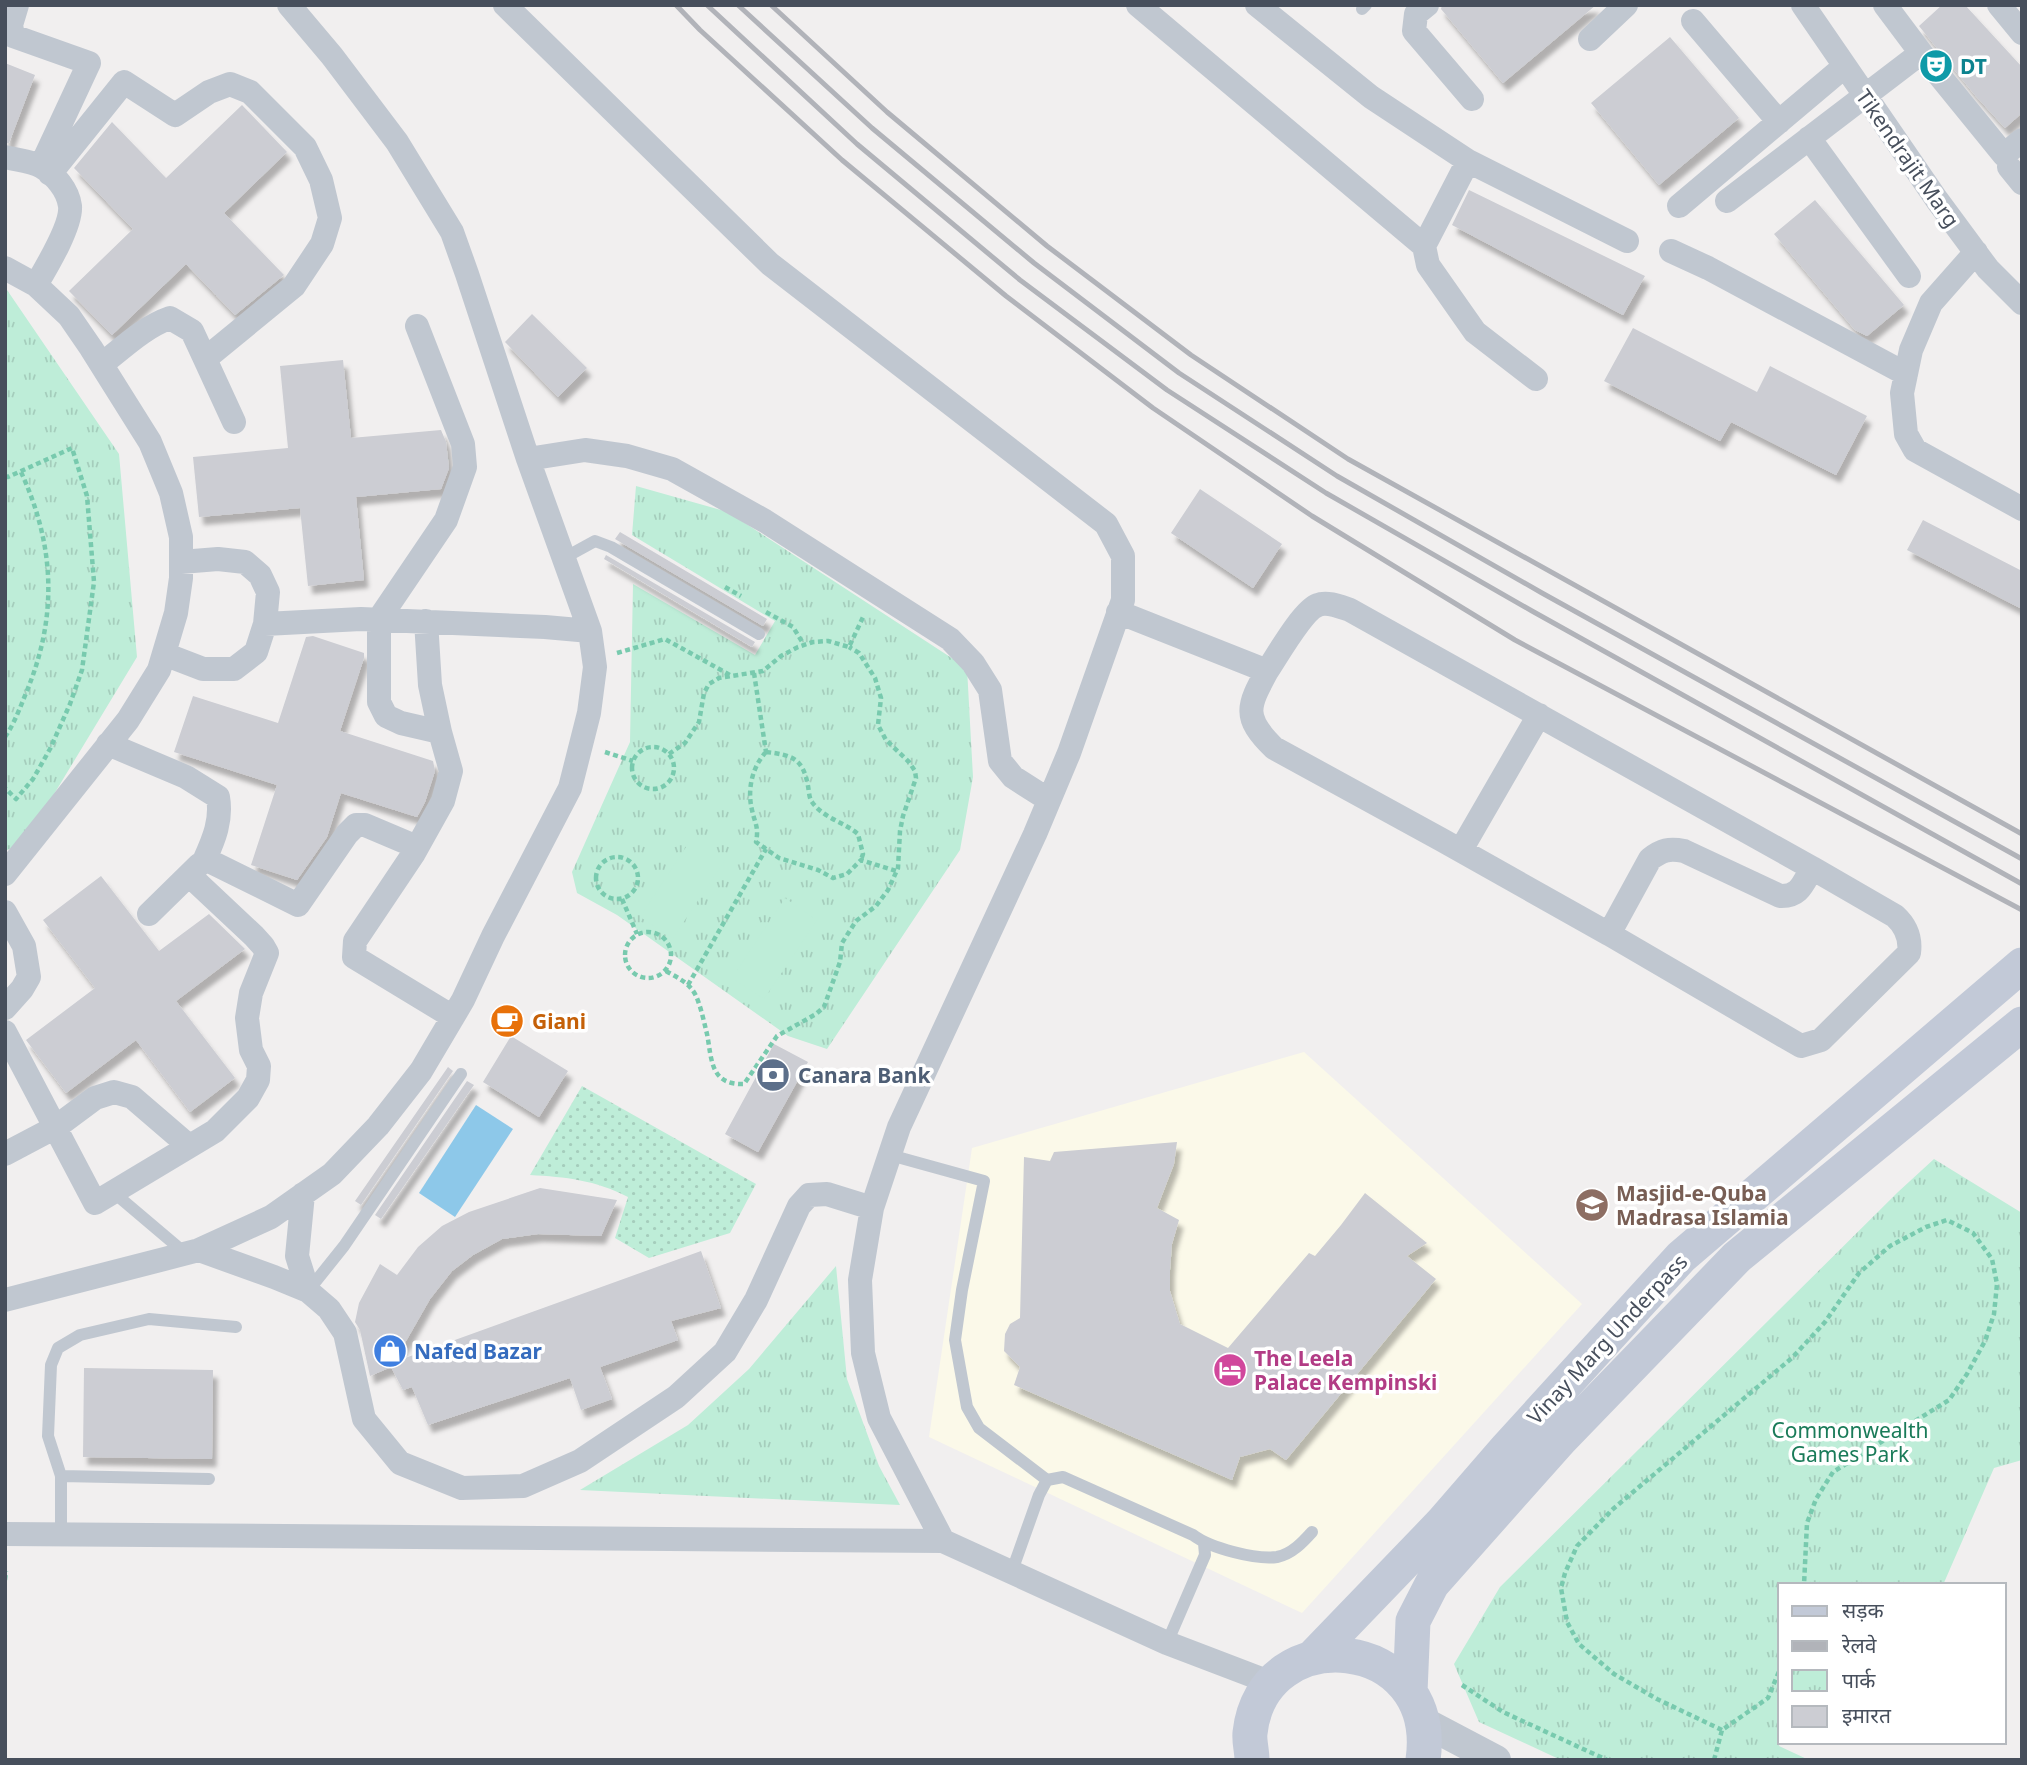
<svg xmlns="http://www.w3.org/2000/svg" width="2027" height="1765" font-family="'Noto Sans','Noto Sans Devanagari',sans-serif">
	<defs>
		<pattern id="grass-dots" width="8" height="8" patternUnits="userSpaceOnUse" patternTransform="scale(1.75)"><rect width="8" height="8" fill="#beedd8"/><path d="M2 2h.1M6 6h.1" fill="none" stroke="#a5cdbc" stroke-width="1.8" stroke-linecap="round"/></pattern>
		<pattern id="park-tufts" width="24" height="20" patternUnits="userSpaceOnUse" patternTransform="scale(1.75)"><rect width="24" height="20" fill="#beedd8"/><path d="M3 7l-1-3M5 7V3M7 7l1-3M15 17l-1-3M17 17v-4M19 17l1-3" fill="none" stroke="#a5cdbc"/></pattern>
		<filter id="shadow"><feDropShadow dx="4.5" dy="8" stdDeviation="2" flood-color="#0004"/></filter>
	</defs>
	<rect width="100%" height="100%" fill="#f1efef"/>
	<path fill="#fbf9e9" d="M1304 1052 1582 1304 1302 1613 929 1437 972 1148Z"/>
	<path fill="url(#grass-dots)" d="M582 1086 756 1184 730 1233 649 1258 615 1238 628 1197C595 1180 566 1177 530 1175Z"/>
	<path fill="url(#park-tufts)" d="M5 287 119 454 137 657 25 842 5 851Z
		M636 486 728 512 967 668 973 777 960 850 827 1049 788 1036 617 915 577 893 572 872 630 742 633 584 755 655 775 621 632 535Z
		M1934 1159 2022 1213V1460L1994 1468 1943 1585H1780V1742L1779 1746 1809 1760H1561L1479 1722 1454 1664 1500 1587 1898 1192Z
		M836 1266 847 1379 879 1466 900 1505 580 1490 688 1425 749 1369Z"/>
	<path fill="#beedd8" d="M692 838 725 860 673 938 640 917Z
		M785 898 817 920 764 999 732 978Z"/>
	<path fill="#8dc8e9" d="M476 1105 513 1129 455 1217 419 1193Z"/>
	<path fill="#cccdd3" filter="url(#shadow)" d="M1442 5H1596L1503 83 1441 9Z
		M1942 5H1965L2022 67V113L2005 128 1974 94 1919 26Z
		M1670 37 1739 118 1659 185 1591 103Z
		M5 63 35 75 9 143H5Z
		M242 105 287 152 224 213 284 275 235 315 186 264 112 335 69 291 133 229 74 168 112 122 166 178Z
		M1469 190 1645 276 1623 315 1452 225Z
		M1815 200 1904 305 1867 336 1855 330 1774 234Z
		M532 314 587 368 558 397 505 342Z
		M1633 328 1757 392 1770 366 1867 416 1836 475 1731 422 1720 441 1604 381Z
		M343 360 351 438 441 430 446 442 449 468 441 489 356 497 364 580 308 586 300 508 199 517 193 457 288 448 280 366Z
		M1200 489 1282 544 1253 588 1171 533Z
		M1923 520 2022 571V609L1907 550Z
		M620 532 767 619 763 626 615 539Z
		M606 555 755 642 752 647 604 559Z
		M313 636 364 653V658L340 731 433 761 435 771 425 802 417 817 341 793 327 837 297 880 251 865 277 785 174 752 193 696 278 723 306 637Z
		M101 876 159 951 209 914 245 949 176 1001 235 1078 190 1112 136 1040 66 1093 26 1040 95 988 43 920Z
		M511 1036 568 1071 539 1117 483 1082Z
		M774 1044 808 1062 758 1152 725 1134Z
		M448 1067 453 1071 361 1205 355 1201Z
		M467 1081 474 1085 381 1219 375 1215Z
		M1177 1142 1174 1164 1157 1208 1179 1220 1172 1244 1170 1270V1291L1180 1324 1228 1348 1309 1253 1315 1256 1341 1225 1365 1193 1427 1243 1407 1256 1436 1279 1286 1460 1270 1449 1240 1457 1232 1480 1014 1385 1020 1367 1004 1351 1005 1334 1010 1324 1020 1318 1024 1157 1050 1161 1054 1152Z
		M540 1188 617 1200 601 1236 538 1234 502 1239 473 1255 452 1271 430 1299 394 1362 701 1251 721 1308 671 1321 678 1340 600 1367 612 1399 581 1410 570 1378 428 1425 412 1387 403 1390 391 1367 370 1376 360 1330 355 1322 359 1303 380 1264 397 1275 418 1247 442 1226 469 1212Z
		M84 1368 213 1370 212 1459 83 1457Z"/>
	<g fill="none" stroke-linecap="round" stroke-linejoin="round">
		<path stroke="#78caae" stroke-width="4.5" stroke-dasharray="5 3.5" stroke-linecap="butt" d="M5 476 8 477 72 448 87 496 94 582 82 670 70 704 50 749 33 779 16 799 5 788
			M725 587 741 596
			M766 612 793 627 804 645
			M617 653 665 639 730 675
			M754 673 766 752
			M5 737C14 724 20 708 26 693 58 617 55 546 21 472
			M632 768a21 21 0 1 1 42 0a21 21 0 1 1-42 0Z
			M605 752 633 761
			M766 752C752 767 747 790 752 810 755 824 759 827 756 842L779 858 818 870 833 878 847 874 861 860 896 871
			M766 752C792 755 803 758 808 786 809 791 809 798 812 802 823 818 844 822 858 834L863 854 861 860
			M669 754 685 743 699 722 704 693 709 684 719 678 763 671 781 656 798 647 813 642 828 641 849 647 864 615
			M596 878a21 21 0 1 1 42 0a21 21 0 1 1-42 0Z
			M622 899 637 934
			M625 955a23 23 0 1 1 46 0a23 23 0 1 1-46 0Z
			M666 971C678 978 690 983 696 996 701 1007 704 1022 707 1034 712 1060 710 1085 744 1084L777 1036 816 1014 824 1007 840 962 842 943 856 921 876 906 888 890 898 868 900 831 903 816 916 778 915 771 909 762 886 740 878 725 881 698 875 678 859 653 849 647
			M688 985 766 849
			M5 1580 6 1571
			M1462 1685 1503 1712 1607 1760
			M1722 1730 1657 1699 1614 1674 1579 1644 1567 1622 1561 1588 1565 1573 1577 1546 1613 1509 1793 1357 1825 1322 1859 1273 1890 1246 1926 1227 1947 1220 1973 1233 1992 1259 1997 1284 1994 1314 1985 1341 1967 1374 1949 1400 1833 1472 1816 1499 1807 1523 1804 1585
			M1714 1760 1722 1730 1768 1698 1780 1669"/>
		<path stroke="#c0c7d0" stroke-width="12" d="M1362 9 1366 5
			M564 558 595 541 611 547 759 634
			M890 1155 984 1181 962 1290 955 1340 967 1407 979 1428 1047 1480 1063 1477 1193 1535C1210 1548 1256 1560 1277 1557 1292 1554 1303 1542 1312 1532
			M113 1192 185 1253
			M308 1291 344 1246 461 1074
			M61 1476 48 1436 51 1365 58 1348 80 1335 149 1319 236 1327
			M61 1534V1476L209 1479
			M1012 1571 1039 1495 1047 1480
			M1167 1643 1205 1555 1204 1543"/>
		<path stroke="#c0c7d0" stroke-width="24" d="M17 5 11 25 13 36 89 63 41 166
			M289 5 332 56 397 142 452 232 467 274 528 459 590 631
			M505 5 770 264 1106 524 1123 556V600L1069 753 1035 834 899 1127 872 1208 860 1280 863 1353 879 1418 943 1541
			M1138 5 1424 246
			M1257 5 1371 97 1468 161 1627 241
			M1427 5 1416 14 1414 31 1472 99
			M1803 5 1937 200 1988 269 2022 303
			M1999 5 2022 33
			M1693 21 1779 122
			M1590 39 1626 5
			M1921 53 2004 155 2022 140
			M1809 138 1909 276
			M5 157C16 160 32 161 42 167 55 175 68 190 70 206 72 225 46 268 36 285
			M1468 161 1424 246 1428 265 1475 332 1536 379
			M2009 167 2022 183
			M50 174 124 82 175 115 209 92 230 84 250 92 305 147 321 180 330 218 322 244 294 286 205 359 234 422
			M1727 201 1921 53 1885 5
			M1679 206 1845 66
			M1671 251 1708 268 1906 374
			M1976 252 1931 303 1911 350 1902 393 1906 434 1915 450 2022 509
			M5 268 36 285 69 316 91 348 150 442 171 493 181 537V578L176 613 159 670 128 720 5 874
			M417 326 463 444 465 467 446 520 379 619V702L386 716 401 723 440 732 430 685 426 621
			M102 364C123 348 144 327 170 318L192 331 205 359
			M528 459 585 450 627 456 672 469 765 521 950 639 973 663 990 690 1000 761 1013 777 1049 800
			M1118 612 1267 671C1248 706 1242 717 1274 748L1442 840 1609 934 1650 859C1662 850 1669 848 1684 851L1780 896C1800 897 1803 883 1812 868L1895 916C1906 926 1911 938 1909 953L1821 1040 1801 1046 1609 934
			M164 654 203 669H234L256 652 265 624 268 592 260 575 245 562 218 559 181 562
			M1267 671C1277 656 1303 610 1318 605 1327 601 1341 607 1350 610L1812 868
			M440 732 451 771 443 801 414 853 355 941 354 957 453 1017
			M108 744 186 777 218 797C222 820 214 839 205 859L298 905 347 834 356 825H365L417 847
			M1461 850 1539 715
			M5 912 24 946 29 977 22 989 5 1008
			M149 914 199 865
			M5 1032 95 1203 215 1131 248 1098 258 1080 259 1066 251 1050 247 1018 251 993 267 953 263 946 254 936 189 875
			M5 1154 56 1127 95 1098 114 1092 132 1097 189 1146
			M303 1194 297 1256 308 1291
			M199 1250 274 1277 308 1291 329 1309 345 1333 364 1419 400 1463 462 1488 523 1486 580 1461 676 1397 725 1352 756 1300 799 1206 809 1195 827 1194 872 1208
			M5 1300 199 1250 271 1217 332 1174 378 1126 421 1071 463 1000 493 936 570 788 589 713 595 667 590 631 545 627 361 619 265 624
			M5 1534 943 1541 1167 1643 1272 1683"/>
		<path stroke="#c0c7d0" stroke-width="30" d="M1422 1721 1496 1760"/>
		<path stroke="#c2c9d7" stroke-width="35" d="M1313 1657 1442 1523 1507 1448 1681 1257 2022 965
			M1410 1692 1413 1621 1432 1584 1560 1440 1737 1257 2022 1024
			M1252 1760C1252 1751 1249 1741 1250 1733 1262 1618 1441 1633 1423 1760"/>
		<path stroke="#b1b3b9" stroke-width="5" d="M676 5 700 30 842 160 1006 296 1153 408 1312 516 1515 640 2022 910
			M707 5 857 144 1020 280 1167 390 1326 493 1532 611 2022 884
			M738 5 872 128 1034 263 1179 373 1337 476 1542 593 2022 859
			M771 5 887 112 1047 246 1191 355 1348 459 2022 834"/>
	</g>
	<defs>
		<g id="theatre-disc" transform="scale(1.75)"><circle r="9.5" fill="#0f9aa8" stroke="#fff"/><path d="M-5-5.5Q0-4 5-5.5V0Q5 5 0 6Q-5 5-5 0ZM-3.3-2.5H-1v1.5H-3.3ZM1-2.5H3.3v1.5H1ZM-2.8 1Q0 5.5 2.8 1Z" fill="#fff"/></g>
		<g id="cafe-disc" transform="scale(1.75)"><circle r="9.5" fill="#e8710a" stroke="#fff"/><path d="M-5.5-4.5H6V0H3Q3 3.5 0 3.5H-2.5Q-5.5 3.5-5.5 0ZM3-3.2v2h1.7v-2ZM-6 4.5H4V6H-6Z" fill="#fff"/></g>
		<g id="bank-disc" transform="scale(1.75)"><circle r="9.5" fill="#5c6f8a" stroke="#fff"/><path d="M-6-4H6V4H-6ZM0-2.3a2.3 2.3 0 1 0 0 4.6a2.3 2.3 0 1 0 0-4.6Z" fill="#fff"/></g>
		<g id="school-disc" transform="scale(1.75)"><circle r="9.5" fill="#8d6e63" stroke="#fff"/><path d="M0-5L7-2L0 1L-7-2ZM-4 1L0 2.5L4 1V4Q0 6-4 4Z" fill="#fff"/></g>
		<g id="shop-disc" transform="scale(1.75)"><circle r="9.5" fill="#3f7fe0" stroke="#fff"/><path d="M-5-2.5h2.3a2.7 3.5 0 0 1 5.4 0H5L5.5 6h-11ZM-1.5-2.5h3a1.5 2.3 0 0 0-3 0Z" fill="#fff"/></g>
		<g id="hotel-disc" transform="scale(1.75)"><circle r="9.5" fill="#d1479c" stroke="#fff"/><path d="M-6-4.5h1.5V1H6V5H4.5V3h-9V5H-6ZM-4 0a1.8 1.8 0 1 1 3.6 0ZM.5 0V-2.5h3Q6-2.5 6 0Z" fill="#fff"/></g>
	</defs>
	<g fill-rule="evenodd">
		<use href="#theatre-disc" x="1936" y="66"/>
		<use href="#cafe-disc" x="507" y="1021"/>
		<use href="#bank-disc" x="773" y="1075"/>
		<use href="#school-disc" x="1592" y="1205"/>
		<use href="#shop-disc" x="390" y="1351"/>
		<use href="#hotel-disc" x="1230" y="1370"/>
	</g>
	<g text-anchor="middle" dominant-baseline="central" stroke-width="7" stroke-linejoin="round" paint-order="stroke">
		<g font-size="21" font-weight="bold" fill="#0d838f" stroke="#fff" text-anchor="start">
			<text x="1960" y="66">DT</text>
		</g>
		<g font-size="21" fill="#474f5c" stroke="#fff">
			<text transform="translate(1908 158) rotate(55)">Tikendrajit Marg</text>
			<text transform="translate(1607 1339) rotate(-47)">Vinay Marg Underpass</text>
		</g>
		<g font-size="21" font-weight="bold" fill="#c56008" stroke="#fff" text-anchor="start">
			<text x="532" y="1021">Giani</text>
		</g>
		<g font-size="21" font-weight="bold" fill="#4e5e75" stroke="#fff" text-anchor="start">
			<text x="798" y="1075">Canara Bank</text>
		</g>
		<g font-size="21" font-weight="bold" fill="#785e54" stroke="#fff" text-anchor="start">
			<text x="1616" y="1193">Masjid-e-Quba<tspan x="1616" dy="24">Madrasa Islamia</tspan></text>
		</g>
		<g font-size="21" font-weight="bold" fill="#366cbe" stroke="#fff" text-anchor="start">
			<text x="414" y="1351">Nafed Bazar</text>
		</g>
		<g font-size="21" font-weight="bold" fill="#b23c85" stroke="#fff" text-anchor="start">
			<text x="1254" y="1358">The Leela<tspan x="1254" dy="24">Palace Kempinski</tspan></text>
		</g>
		<g font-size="21" fill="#1a7b59" stroke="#fff">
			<text x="1850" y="1430">Commonwealth<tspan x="1850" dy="24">Games Park</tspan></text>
		</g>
	</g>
	<rect width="2027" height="1765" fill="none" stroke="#474f5c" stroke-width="14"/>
	<rect x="1778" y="1583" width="228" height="161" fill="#ffffff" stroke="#b5b9be" stroke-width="2"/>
	<rect x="1792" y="1606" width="35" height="10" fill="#c2c9d7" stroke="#b5b9be" stroke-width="2"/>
	<text x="1842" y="1618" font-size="21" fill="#474f5c">सड़क</text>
	<rect x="1792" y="1641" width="35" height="10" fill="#b1b3b9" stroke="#b5b9be" stroke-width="2"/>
	<text x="1842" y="1653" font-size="21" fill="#474f5c">रेलवे</text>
	<rect x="1792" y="1670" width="35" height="21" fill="url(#park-tufts)" stroke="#b5b9be" stroke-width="2"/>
	<text x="1842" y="1688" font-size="21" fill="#474f5c">पार्क</text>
	<rect x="1792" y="1706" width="35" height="21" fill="#cccdd3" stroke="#b5b9be" stroke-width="2"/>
	<text x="1842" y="1723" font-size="21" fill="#474f5c">इमारत</text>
</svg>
